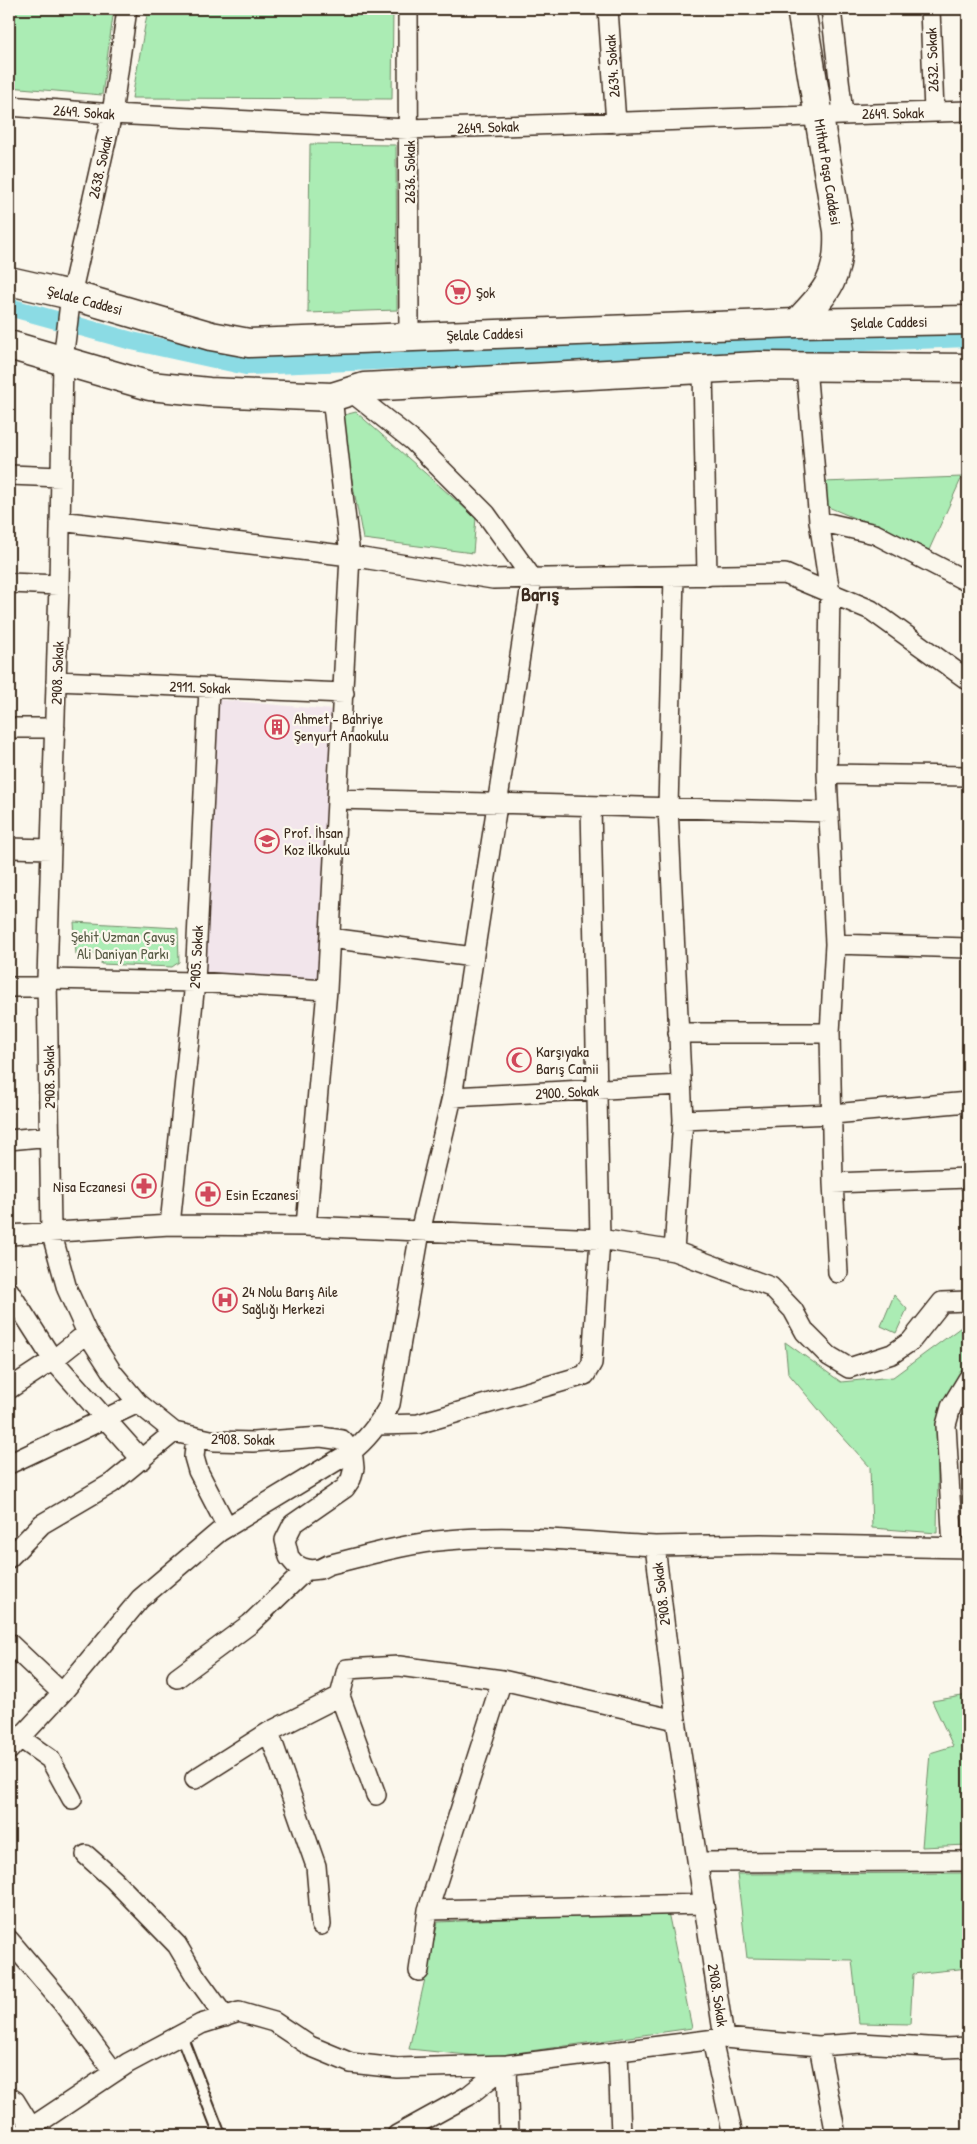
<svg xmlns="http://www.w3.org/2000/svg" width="977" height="2144" font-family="'Patrick Hand',sans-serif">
	<rect width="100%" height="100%" fill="#fbf7ec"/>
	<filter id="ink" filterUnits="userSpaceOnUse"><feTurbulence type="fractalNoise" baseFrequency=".02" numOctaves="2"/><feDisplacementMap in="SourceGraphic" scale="10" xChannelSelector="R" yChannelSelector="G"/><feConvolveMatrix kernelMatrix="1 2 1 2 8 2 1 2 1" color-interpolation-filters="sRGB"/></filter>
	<g filter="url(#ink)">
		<path fill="#f2e5eb" d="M214 699 333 710 317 979 203 972Z"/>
		<path fill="#abecb4" stroke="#738b69" d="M9 9H114L102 95 9 87Z
			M148 9H393L392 99 132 98Z
			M310 144 396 145 397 310 308 313Z
			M356 412 476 518 473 553 363 539 340 416Z
			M962 477 929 550 826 506 823 482Z
			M74 922 178 928 179 962 172 967 101 964 102 957 95 954 76 955Z
			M894 1295 907 1309 896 1333 881 1326Z
			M968 1322V1359L939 1409 937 1533 872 1528 870 1467 830 1423 788 1373 785 1342 841 1382 893 1377Z
			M968 1695V1845L922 1847 930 1753 953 1746 932 1701Z
			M968 1873V1968L913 1974 910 2024 859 2023 852 1960 747 1958 737 1874Z
			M668 1912 692 2028 488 2057 409 2049 438 1922Z"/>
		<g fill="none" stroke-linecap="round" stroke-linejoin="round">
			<path stroke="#8bdbe4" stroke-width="18" d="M9 307 132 341 246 366 968 338"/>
			<g stroke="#3b2a1e" stroke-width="14">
				<path id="lane" d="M181 2035 220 2135"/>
			</g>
			<g stroke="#3b2a1e" stroke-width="22">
				<path id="street" d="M127 9 112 114 71 295 63 360 59 585 47 979 51 1231 67 1289 87 1333 112 1372 138 1403 174 1432 215 1441 253 1442 321 1437 342 1440 349 1448 353 1458 354 1468 351 1479 345 1488 293 1524 285 1540 289 1557 295 1564 303 1568 311 1570 320 1569 328 1565C368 1555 408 1543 448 1540 517 1534 586 1542 655 1546L676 1720 724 2038
					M408 9 409 336
					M608 9 616 123
					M831 9 843 114
					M930 9 934 112
					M9 106 112 114 408 129 968 111
					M806 367 819 521 830 593 827 774 835 944 830 1033 833 1183 838 1273
					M703 370 707 576
					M9 475 61 477
					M60 521 350 556 493 579 785 574 871 610 968 680
					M819 521 875 534 968 582
					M674 576 668 807 683 1120 674 1251
					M9 583 59 585
					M56 681 344 693
					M9 728H55
					M827 774 968 776
					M337 799 828 812
					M9 848 51 849
					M330 938 473 957
					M835 944 968 948
					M47 979 195 982 327 990
					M9 987H47
					M678 1033H830
					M452 1097 681 1085
					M683 1120 833 1114 968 1102
					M9 1140 50 1136
					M833 1183 968 1178
					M170 1225 195 982 209 688
					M306 1226 327 990 350 556 332 397
					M9 1235 170 1225 306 1226 600 1239 674 1251 771 1287 793 1310 805 1332 829 1356 849 1368 892 1354 911 1341 942 1302 968 1301
					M9 1291 53 1360 142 1460
					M9 1389 53 1360 87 1333
					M379 1425 418 1424 585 1375 592 1363 600 1239 591 806
					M196 1437 194 1457 198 1471 227 1527
					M9 1464 138 1403
					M655 1546 761 1544 968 1548
					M953 1548 946 1425 951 1407 968 1379
					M9 1558 42 1524 112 1483 174 1432
					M9 1643 62 1693
					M177 1678 250 1624 307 1569
					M340 1696 376 1795
					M269 1732 316 1866 321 1925
					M20 1738 50 1759 72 1799
					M9 1750 62 1693 140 1599 219 1532 351 1452C368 1439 379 1424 390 1404L420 1232 452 1097 532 578 486 514 413 441 350 391
					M195 1779 269 1732 340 1696 347 1669 399 1666 502 1680 676 1720
					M86 1855 114 1880 177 1945 196 1977 225 2017
					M698 1862 968 1861
					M428 1910 704 1904
					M9 1940 61 2001 114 2072
					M419 1971 428 1910 502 1680
					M712 2040 733 2135
					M819 2046 836 2135
					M618 2051 621 2135
					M507 2065 509 2135
					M9 2097 15 2101 36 2135
					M20 2135 128 2063 201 2024 239 2012 274 2022 310 2046 351 2063 397 2068 507 2065 724 2038 819 2046 861 2043 945 2048 968 2047
					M397 2135 468 2096 507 2065"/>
			</g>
			<g stroke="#3b2a1e" stroke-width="31">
				<path id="secondary" d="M9 281 71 295 211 336 249 343 797 323 968 320
					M797 323C828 290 840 278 838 231L801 9
					M9 345 150 386 209 392 332 397 364 387 758 366 968 368"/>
			</g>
			<use href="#lane" stroke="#fbf7ec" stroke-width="10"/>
			<use href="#street" stroke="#fbf7ec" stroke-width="19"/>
			<use href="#secondary" stroke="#fbf7ec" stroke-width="28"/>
		</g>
	</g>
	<defs>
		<g id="supermarket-ring" transform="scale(1.25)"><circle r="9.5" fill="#fbf7ec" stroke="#d1495b" stroke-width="1.5"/><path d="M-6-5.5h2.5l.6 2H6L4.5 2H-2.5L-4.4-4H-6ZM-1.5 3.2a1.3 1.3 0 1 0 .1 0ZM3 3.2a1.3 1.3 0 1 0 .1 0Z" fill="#d1495b"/></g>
		<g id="building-ring" transform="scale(1.25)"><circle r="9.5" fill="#fbf7ec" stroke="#d1495b" stroke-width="1.5"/><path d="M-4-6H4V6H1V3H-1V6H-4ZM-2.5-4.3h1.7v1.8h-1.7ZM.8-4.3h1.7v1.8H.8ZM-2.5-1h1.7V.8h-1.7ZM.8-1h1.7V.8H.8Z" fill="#d1495b"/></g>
		<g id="school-ring" transform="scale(1.25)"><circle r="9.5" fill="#fbf7ec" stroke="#d1495b" stroke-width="1.5"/><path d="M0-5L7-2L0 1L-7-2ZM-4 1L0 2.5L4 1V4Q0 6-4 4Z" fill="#d1495b"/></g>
		<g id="mosque-ring" transform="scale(1.25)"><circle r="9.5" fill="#fbf7ec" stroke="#d1495b" stroke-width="1.5"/><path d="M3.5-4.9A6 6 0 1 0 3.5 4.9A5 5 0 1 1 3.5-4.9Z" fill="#d1495b"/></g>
		<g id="pharmacy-ring" transform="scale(1.25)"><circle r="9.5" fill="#fbf7ec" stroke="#d1495b" stroke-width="1.5"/><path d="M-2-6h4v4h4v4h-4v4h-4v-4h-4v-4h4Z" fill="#d1495b"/></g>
		<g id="hospital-ring" transform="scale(1.25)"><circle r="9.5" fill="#fbf7ec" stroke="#d1495b" stroke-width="1.5"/><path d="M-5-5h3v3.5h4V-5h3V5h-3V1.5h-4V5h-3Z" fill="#d1495b"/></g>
	</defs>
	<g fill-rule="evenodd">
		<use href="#supermarket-ring" x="458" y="292"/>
		<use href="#building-ring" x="277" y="727"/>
		<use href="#school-ring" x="267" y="841"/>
		<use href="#mosque-ring" x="519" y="1060"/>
		<use href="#pharmacy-ring" x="144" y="1186"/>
		<use href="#pharmacy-ring" x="208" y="1194"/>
		<use href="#hospital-ring" x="225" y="1300"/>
	</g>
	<g text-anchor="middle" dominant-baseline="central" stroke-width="4.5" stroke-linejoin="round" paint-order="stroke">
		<g font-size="15" fill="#3b2a1e" stroke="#fbf7ec">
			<text transform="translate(932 60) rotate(-92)">2632. Sokak</text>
			<text transform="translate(612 66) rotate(-94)">2634. Sokak</text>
			<text transform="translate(84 112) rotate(4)">2649. Sokak</text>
			<text transform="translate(893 113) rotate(-1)">2649. Sokak</text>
			<text transform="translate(488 127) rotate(-2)">2649. Sokak</text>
			<text transform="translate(100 167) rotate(-77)">2638. Sokak</text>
			<text transform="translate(409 172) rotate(-90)">2636. Sokak</text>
			<text transform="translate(828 172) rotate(81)">Mithat Paşa Caddesi</text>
			<text transform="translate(85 300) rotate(15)">Şelale Caddesi</text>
			<text transform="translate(889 322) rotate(-1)">Şelale Caddesi</text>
			<text transform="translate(485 334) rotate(-2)">Şelale Caddesi</text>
			<text transform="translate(57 673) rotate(-88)">2908. Sokak</text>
			<text transform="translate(200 687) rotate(2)">2911. Sokak</text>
			<text transform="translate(196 957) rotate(-87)">2905. Sokak</text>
			<text transform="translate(49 1077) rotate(-91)">2908. Sokak</text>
			<text transform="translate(567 1092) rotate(-3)">2900. Sokak</text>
			<text transform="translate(243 1439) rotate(1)">2908. Sokak</text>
			<text transform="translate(661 1594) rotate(-97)">2908. Sokak</text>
			<text transform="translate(718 1995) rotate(81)">2908. Sokak</text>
		</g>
		<g font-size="15" fill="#3b2a1e" stroke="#fbf7ec" text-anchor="start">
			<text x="476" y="292">Şok</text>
			<text x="294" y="718">Ahmet - Bahriye<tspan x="294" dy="17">Şenyurt Anaokulu</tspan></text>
			<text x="284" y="832">Prof. İhsan<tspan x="284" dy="17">Koz İlkokulu</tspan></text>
			<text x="536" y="1051">Karşıyaka<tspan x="536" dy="17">Barış Camii</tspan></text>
			<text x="126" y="1186" text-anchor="end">Nisa Eczanesi</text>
			<text x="226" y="1194">Esin Eczanesi</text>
			<text x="242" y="1291">24 Nolu Barış Aile<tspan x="242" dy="17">Sağlığı Merkezi</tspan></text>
		</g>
		<g font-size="15" fill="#575a44" stroke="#fbf7ec">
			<text x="123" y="936">Şehit Uzman Çavuş<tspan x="123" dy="17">Ali Daniyan Parkı</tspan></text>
		</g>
		<g font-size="20" font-weight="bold" fill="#3b2a1e" stroke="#fbf7ec">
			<text x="540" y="593">Barış</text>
		</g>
	</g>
	<rect width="977" height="2144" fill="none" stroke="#fbf7ec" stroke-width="30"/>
	<rect x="15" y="15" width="947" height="2114" fill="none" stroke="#3b2a1e" stroke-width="2" filter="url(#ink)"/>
</svg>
